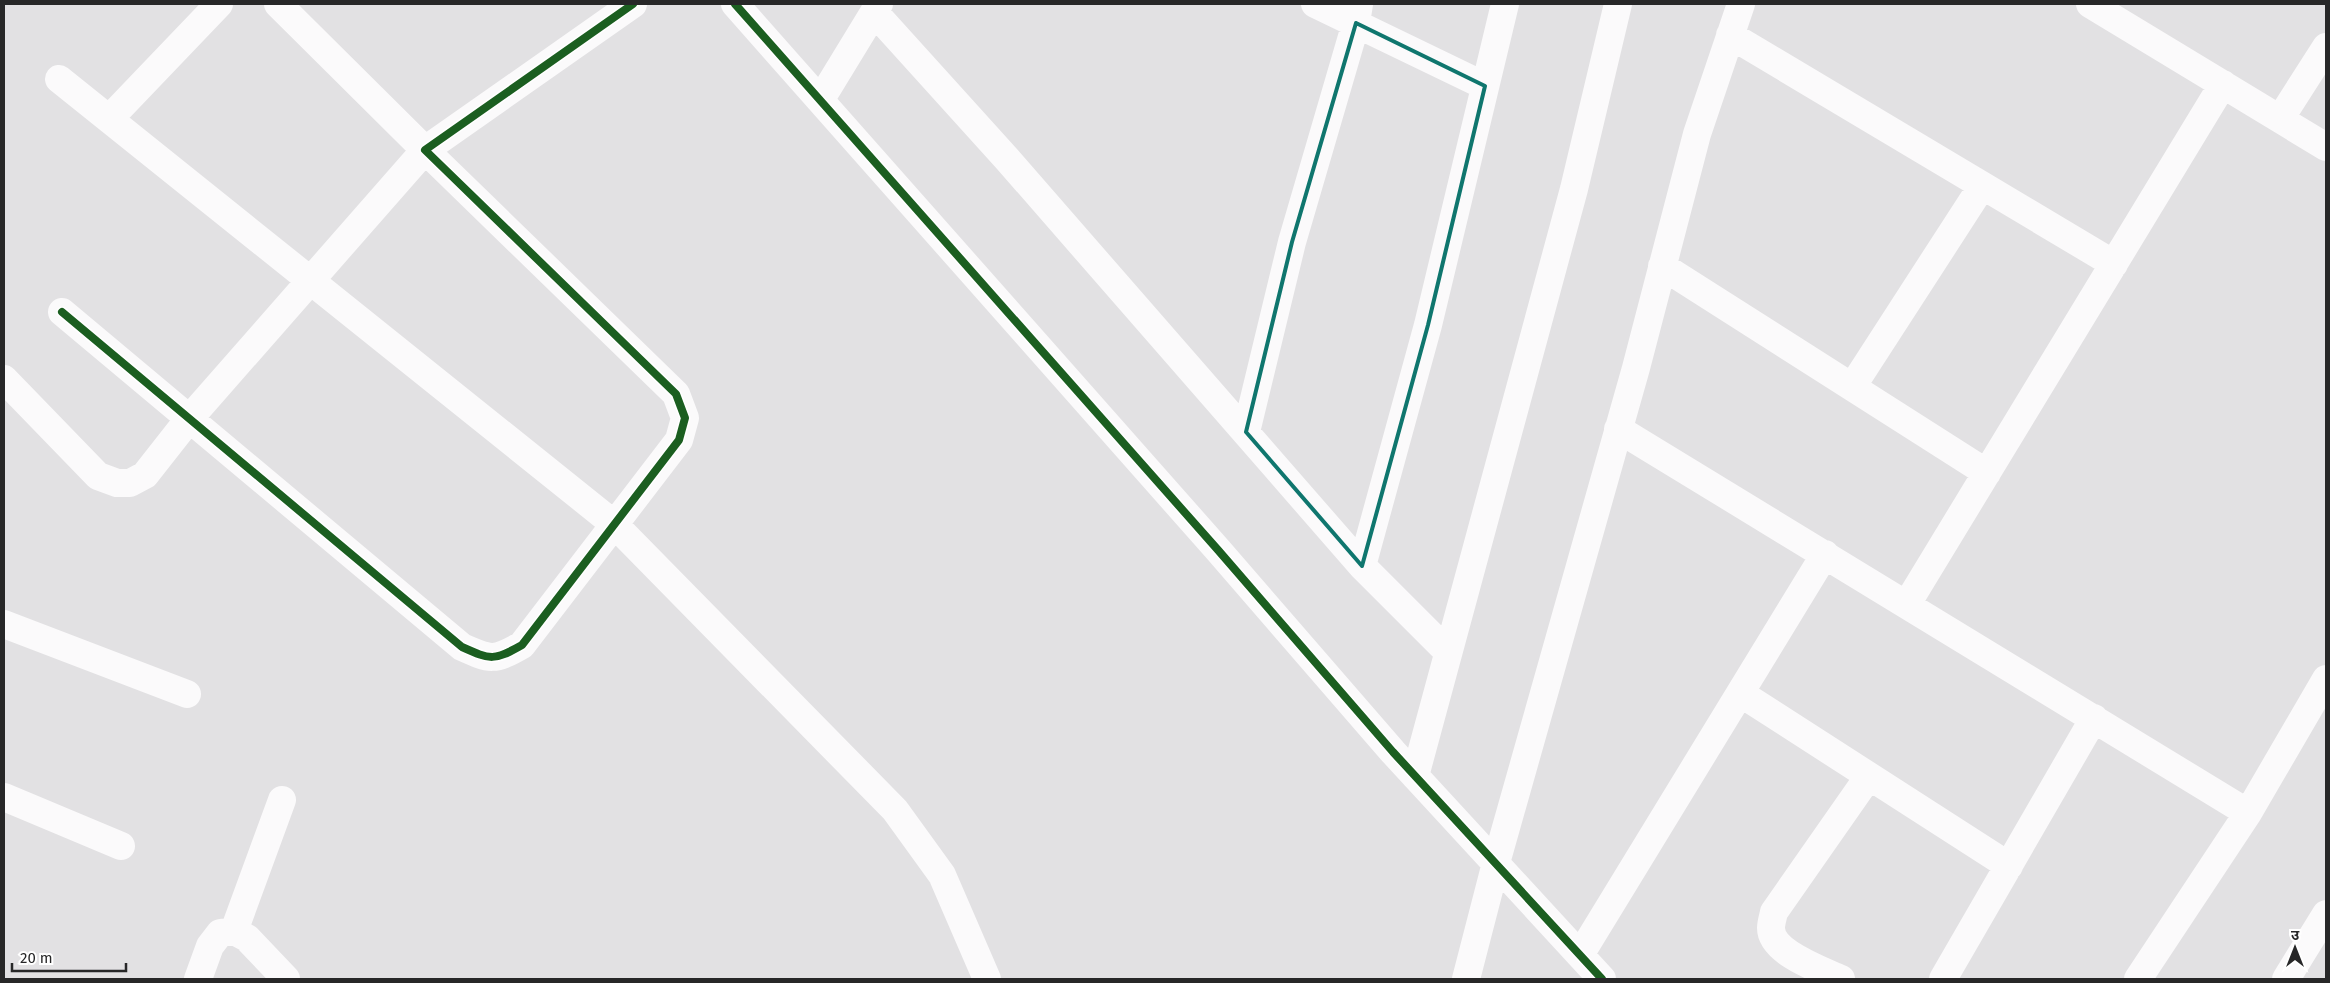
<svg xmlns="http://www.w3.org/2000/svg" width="2330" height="983" font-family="'Fira Sans','Noto Sans Devanagari',sans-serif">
	<rect width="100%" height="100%" fill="#e2e1e3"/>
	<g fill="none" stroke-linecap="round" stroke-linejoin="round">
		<path stroke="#fbfafb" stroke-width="28" d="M735 4 1218 550 1393 752 1602 979
			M1315 4 1485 86
			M2090 4 2326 147
			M875 13 1007 159 1362 566 1448 652
			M1730 35 2114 264
			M59 79 614 524 895 810 942 875 987 979
			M821 99 879 4
			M109 119 219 4
			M2280 119 2326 47
			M1662 266 1987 473
			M62 312 462 647C491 660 494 661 522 645L679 440 685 418 676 394 425 150 633 4
			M4 379 98 476 117 483H130L145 475 189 419 425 150 278 4
			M1852 387 1982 186
			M1618 429 2248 813
			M1246 432 1292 242 1356 23 1359 4
			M1362 566 1428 325 1505 4
			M1907 604 2223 84
			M4 624 187 694
			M1740 693 2009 866
			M1415 776 1574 189 1618 4
			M4 797 121 846
			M234 931 282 800
			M1580 955 1825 554
			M198 979 210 946 220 933 234 931 247 938 286 979
			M1466 979 1496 863 1636 368 1697 134 1741 4
			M1841 979C1822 970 1771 953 1771 928 1771 923 1773 917 1774 912L1869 776
			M1943 979 2094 718
			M2138 979 2248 813 2326 679
			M2286 979 2326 914"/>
		<g stroke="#fff" stroke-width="11">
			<path id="cycleway" d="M735 4 1218 550 1393 752 1602 979
				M62 312 462 647C491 660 494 661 522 645L679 440 685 418 676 394 425 150 633 4"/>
		</g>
		<use href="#cycleway" stroke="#1b5e20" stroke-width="8"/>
	</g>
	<path fill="none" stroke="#0f766e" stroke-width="4" stroke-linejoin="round" d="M1356 23 1485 86 1428 325 1362 566 1246 432 1292 242Z"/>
	<rect width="2330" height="983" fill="none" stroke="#272728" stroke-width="10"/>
	<g transform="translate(2295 948)" stroke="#ffffff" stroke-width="4" paint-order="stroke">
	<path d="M0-4L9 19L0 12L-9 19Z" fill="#272728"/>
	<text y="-8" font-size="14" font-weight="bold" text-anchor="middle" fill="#272728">उ</text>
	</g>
	<path d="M12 963v8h114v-8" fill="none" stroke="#272728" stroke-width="2.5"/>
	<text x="20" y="963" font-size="15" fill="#272728" stroke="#ffffff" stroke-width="4" paint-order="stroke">20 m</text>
</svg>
